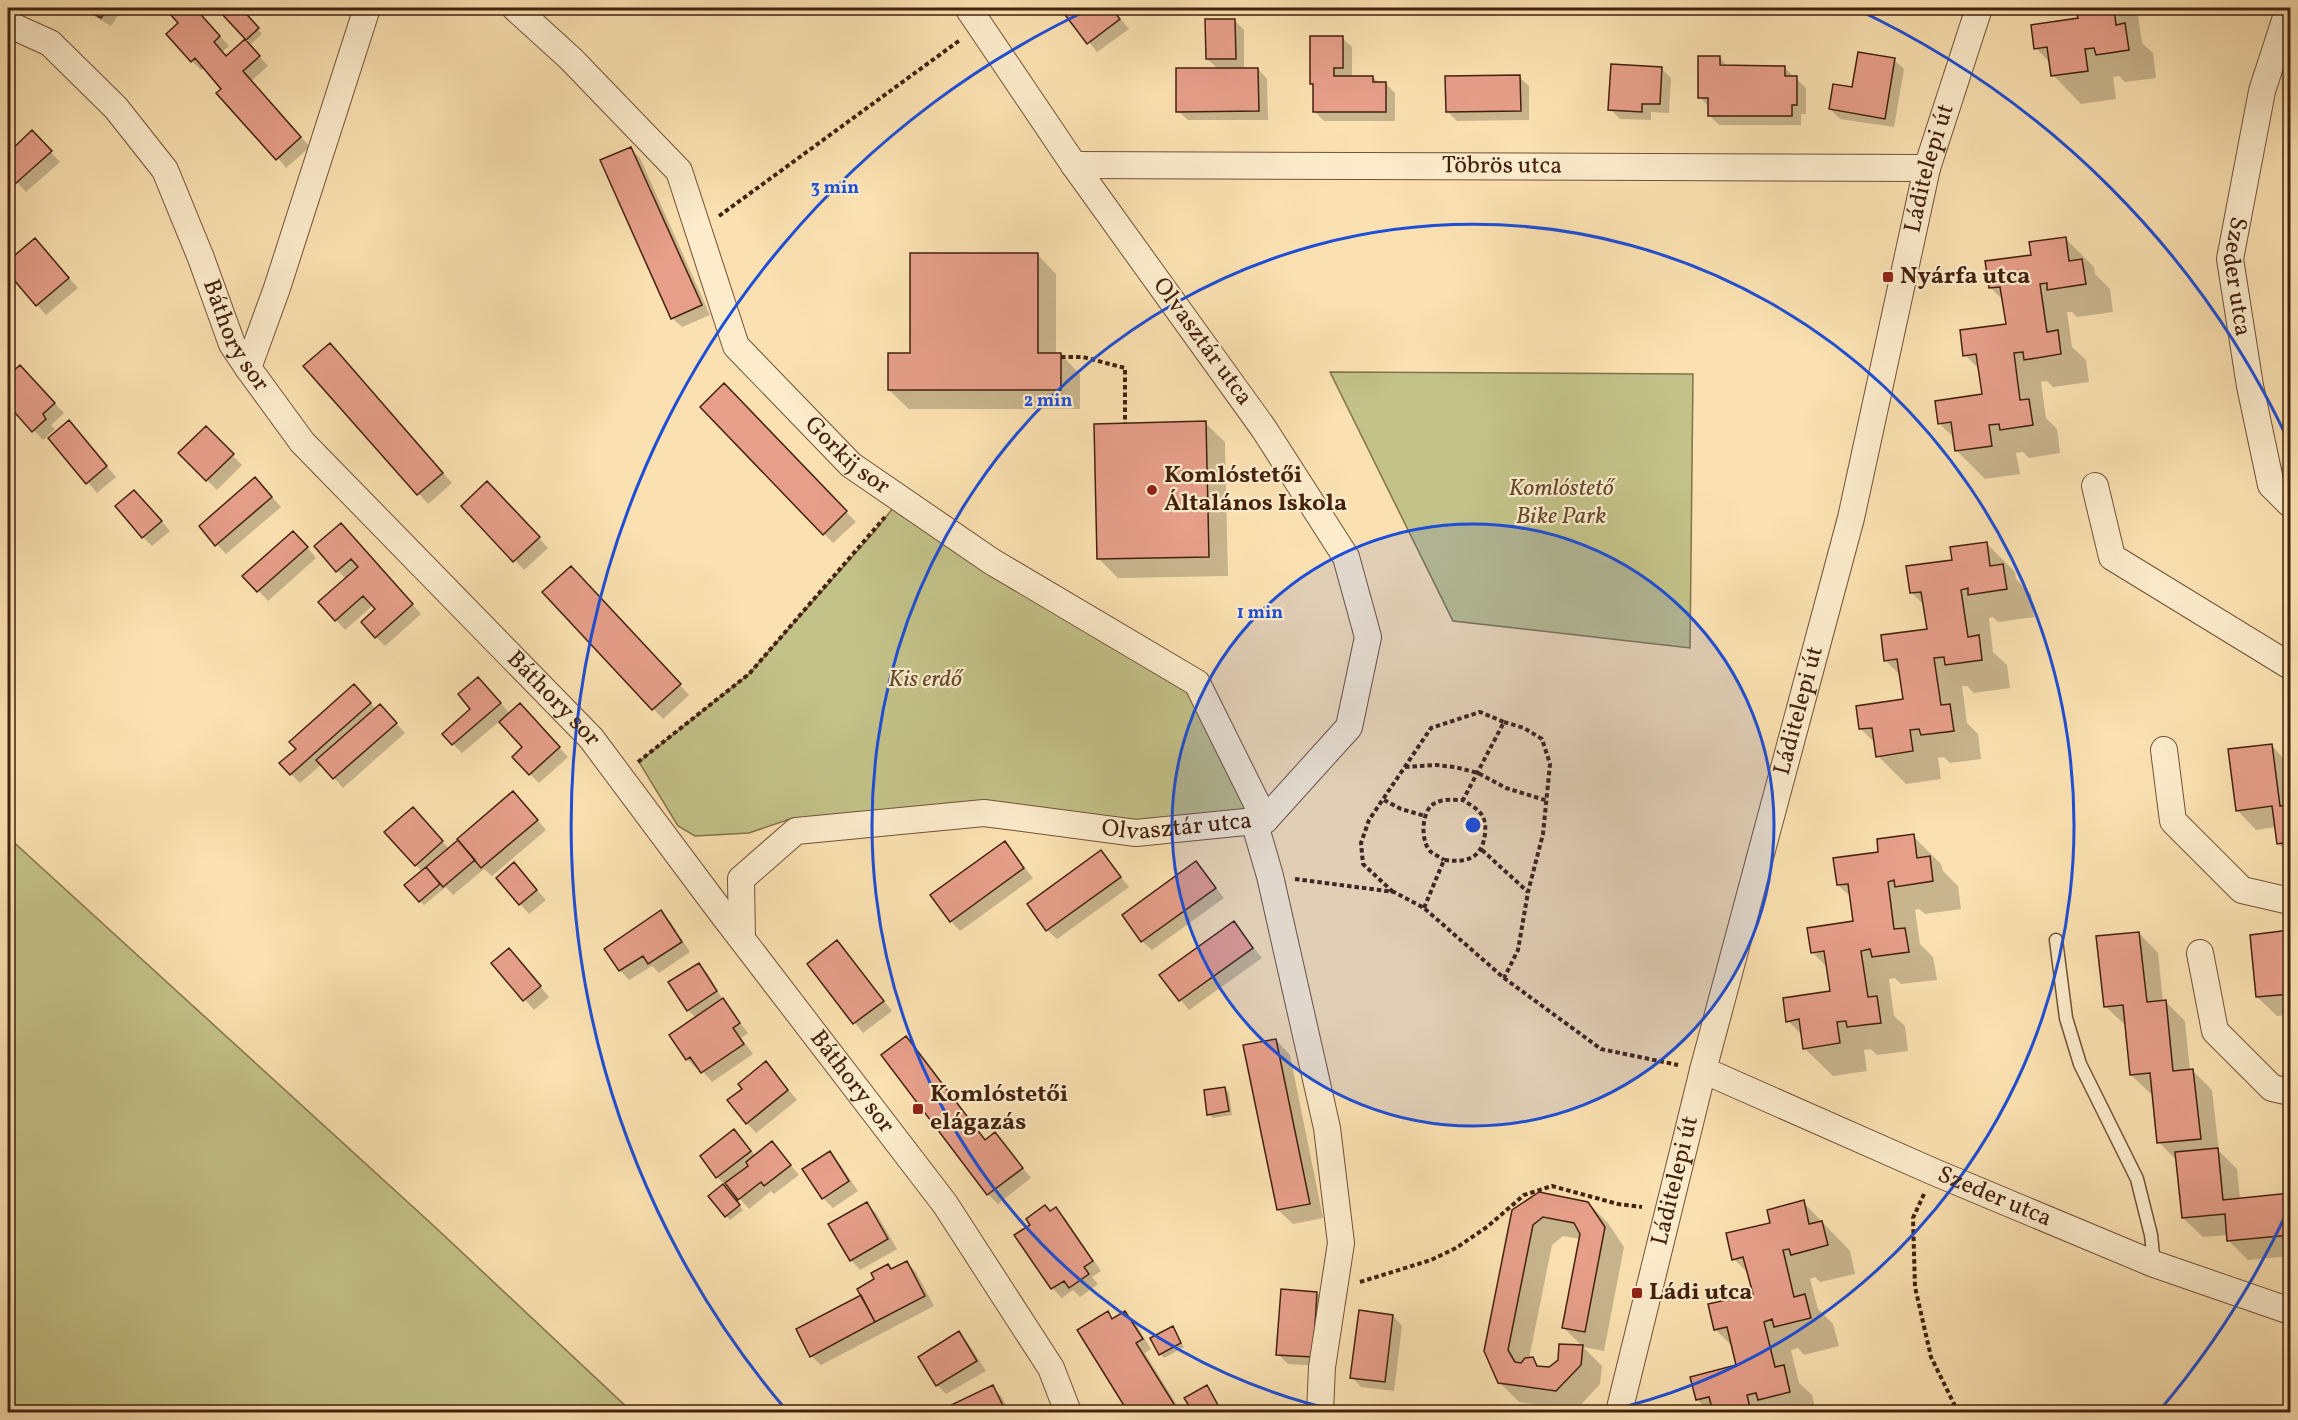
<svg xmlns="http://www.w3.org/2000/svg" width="2298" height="1420" font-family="Vollkorn,serif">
	<rect width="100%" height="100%" fill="#fbe1b1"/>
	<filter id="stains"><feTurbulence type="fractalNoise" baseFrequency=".00333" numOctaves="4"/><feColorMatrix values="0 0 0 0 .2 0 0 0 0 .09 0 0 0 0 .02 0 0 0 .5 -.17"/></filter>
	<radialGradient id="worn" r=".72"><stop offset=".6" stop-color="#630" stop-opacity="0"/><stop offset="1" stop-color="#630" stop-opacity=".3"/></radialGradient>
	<path fill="#c3c288" stroke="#83724b" stroke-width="1.5" d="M1330 372 1693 374 1690 648 1453 621Z
		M900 499 1197 683 1254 821 1136 833 984 813 793 818 749 833 695 836 678 826 639 762 749 674 875 531Z
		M8 837 435 1227 632 1412H8Z"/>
	<path fill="#0003" fill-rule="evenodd" d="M80 8H123L111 26Z
		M182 8 190 15 205 19 229 46 222 52 227 57 254 50 268 66 251 81 310 147 286 168 224 89 205 67 201 70 192 61 180 23 173 15Z
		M229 8H239L262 34 251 44 224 13Z
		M1062 8H1112L1129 29 1097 52Z
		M2078 8H2137L2142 43 2153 53 2156 78 2125 82 2119 76 2113 77 2116 99 2081 104 2053 75 2051 64 2036 48 2080 20Z
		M2145 8H2182L2149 12Z
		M1234 20 1244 30V69H1258L1267 79 1268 120H1188L1178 111 1218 69 1207 59Z
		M1342 38 1352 47V77H1373L1379 83H1385L1395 93V121H1324L1315 112V87L1311 84Z
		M1720 58 1728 67H1784L1806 88V114H1801V125H1719L1709 115V107L1700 97Z
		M1894 60 1904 69 1894 127 1840 119 1830 109 1854 89Z
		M1661 68 1671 78 1669 113 1651 112V120L1620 119 1610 109Z
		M1519 77 1529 86V120L1457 121 1448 112Z
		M32 132 60 162 26 192 8 173V155Z
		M630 148 640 158 710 315 682 327 672 318Z
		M2065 238 2094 267 2095 274 2110 289 2113 312 2077 317 2072 312H2067L2072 347 2086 360 2089 382 2053 387 2047 381 2041 382 2046 418 2057 429 2060 453 2029 458 2023 452 2016 453 2020 474 1985 479 1957 451 1955 439 1940 424 1937 402 1984 395 1980 370 1965 355 2007 325 2004 301 1991 288 2032 257Z
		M35 240 78 288 46 315 8 271V263Z
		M1037 254 1056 274V354H1060L1080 374V409H909L889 390 911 354Z
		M339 355 452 483 428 504 305 367Z
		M20 367 64 413 51 425 55 429 43 440 8 403V385L12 381 8 377Z
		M724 385 856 522 833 543 702 407Z
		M1205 423 1225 442 1228 576 1118 578 1099 559Z
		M206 428 242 465 217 490 180 453Z
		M78 432 116 477 97 493 50 438Z
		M265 489 281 507 226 554 201 527Z
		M497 493 548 548 524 570 515 560Z
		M144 501 170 531 152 546 143 537Z
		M350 535 421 614 385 646 376 637 377 609 373 605 345 630 336 620 346 579 337 570Z
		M303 542 316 558 268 601 245 576Z
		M1986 543 2015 572 2016 579 2031 594 2034 617 1998 622 1993 617 1989 618 1993 652 2007 665 2010 688 1974 693 1967 686H1962L1967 723 1978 734 1981 759 1950 763 1944 757 1938 758 1941 779 1906 784 1878 756 1876 744 1861 729 1905 700 1901 676 1886 661 1928 630 1925 606 1912 593 1953 562Z
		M580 577 689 695 663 719 544 592Z
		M488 688 510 714 529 715 568 757 539 783 530 774 524 748 500 721 462 753 453 744 472 709Z
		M364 696 376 709 389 715 405 733 343 788 322 764 300 783 291 774Z
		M2271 745 2290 765V856L2278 843 2276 827 2256 830 2237 810Z
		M522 802 546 830 492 876 484 869 453 895 446 887 424 905 420 901 422 872 416 865 422 819 449 849Z
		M1913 836 1941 864 1943 871 1958 886 1961 909 1925 914 1919 909 1915 910 1920 944 1933 957 1937 980 1901 984 1895 978 1889 979 1894 1016 1905 1026 1908 1051 1877 1055 1871 1049 1864 1050 1867 1071 1833 1076 1804 1048 1803 1036 1788 1021 1831 992 1828 968 1813 953 1855 923 1852 898 1838 885 1880 854Z
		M1005 843 1033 878 960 931 951 921Z
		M1101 852 1129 887 1057 939 1047 930Z
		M1196 863 1224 898 1152 950 1142 941Z
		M523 874 546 900 529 914 498 878Z
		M661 912 670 921 690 952 659 973 652 966 629 980 620 970 606 949Z
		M1234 923 1262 958 1189 1010 1161 975Z
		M2290 932V1015L2277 1016 2257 997 2251 936Z
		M2139 933 2158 953 2163 1002H2166L2185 1021 2190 1071H2193L2212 1090 2219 1151 2237 1169 2240 1199 2290 1194V1256L2248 1260 2229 1241 2228 1235 2203 1237 2183 1218 2177 1161 2159 1142 2154 1094H2151L2131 1075 2126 1026 2105 1006Z
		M837 942 892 1011 863 1033 809 964Z
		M518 960 549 997 534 1010 493 963Z
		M698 965 708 974 724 1002 748 1033 741 1038 753 1054 712 1082 699 1067 697 1069 687 1059 671 1036 696 1018 688 1010Z
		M906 1038 916 1048 987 1141 995 1134 1031 1178 998 1204 988 1194 883 1056Z
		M1276 1040 1290 1055 1323 1218 1293 1224 1278 1210Z
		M766 1063 797 1100 756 1133 747 1123 744 1089Z
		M1225 1089 1229 1093 1232 1115 1213 1118 1209 1114Z
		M734 1131 756 1156 772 1143 799 1175 774 1194 771 1191 749 1209 728 1185 725 1188 743 1210 730 1220 710 1196 725 1185 717 1177Z
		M829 1153 839 1163 858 1191 833 1208 823 1198 804 1170Z
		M1803 1202 1850 1251 1855 1274 1820 1282 1815 1277 1810 1279 1818 1309 1833 1324 1839 1346 1804 1355 1798 1348 1791 1350 1799 1383 1812 1395 1816 1412H1710L1698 1400 1692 1378 1738 1366 1733 1347 1715 1329 1754 1295 1749 1274 1734 1259 1772 1224Z
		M1588 1203 1608 1223 1624 1247 1604 1351 1583 1347 1602 1366 1600 1384 1576 1410 1519 1402 1499 1382 1513 1211ZM1563 1236 1581 1239 1564 1328 1583 1347 1560 1346 1559 1360 1550 1368H1541L1532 1359H1529L1552 1245Z
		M867 1204 876 1213 897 1249 860 1270 851 1260Z
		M1056 1209 1065 1218 1101 1271 1092 1277 1098 1284 1080 1297 1073 1290 1062 1298 1052 1288 1016 1236Z
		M907 1263 916 1272 934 1306 821 1365 811 1356 888 1266 892 1270Z
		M1317 1293 1326 1303 1322 1366 1288 1364 1278 1354Z
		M1107 1313 1114 1320 1125 1313 1135 1323 1151 1349 1145 1353 1181 1412H1129L1079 1330Z
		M1393 1316 1402 1326 1394 1391 1361 1387 1352 1377Z
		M1172 1328 1184 1347 1164 1358 1160 1354Z
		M959 1333 968 1343 986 1371 946 1394 937 1385Z
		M992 1387 1002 1397 1009 1412H954L951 1407Z
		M1207 1387 1211 1391 1223 1412H1194L1186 1398Z"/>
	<path fill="#e79f8a" stroke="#43210e" stroke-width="1.5" d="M84 8H108L101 18Z
		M179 8H184L189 13 195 8 220 36 214 42 226 56 245 39 260 56 243 71 301 137 276 160 216 93 221 89 195 58 191 62 166 34 178 23 171 15Z
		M227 8H241L259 28 246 40 221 13Z
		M1060 8H1111L1120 19 1087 44Z
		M2076 8H2114L2116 25 2125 23 2129 50 2096 55 2094 48 2085 49 2088 71 2051 76 2047 47 2034 49 2031 25 2078 18Z
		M1205 19H1235L1236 59H1206Z
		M1310 36H1343V68H1334V76H1373V82H1386V112H1313V84H1310Z
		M1858 52 1895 58 1885 119 1829 109 1833 84 1852 87Z
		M1698 56H1720V65L1785 66V76H1797V105H1792V116H1708V98H1698Z
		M1611 64 1662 67 1660 104H1642V112L1608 110Z
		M1176 68H1258L1259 111 1176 112Z
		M1520 75 1521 111 1446 112 1445 76Z
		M32 130 52 151 15 184 8 175V153Z
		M631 147 702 305 671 319 600 160Z
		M2066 237 2069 261 2082 259 2086 284 2047 290V283L2040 284 2047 332 2058 330 2061 354 2024 360 2023 352 2014 353 2020 400 2029 399 2033 425 2000 430 1999 424 1989 425 1992 446 1955 451 1951 422 1938 424 1935 401 1982 394 1976 354 1963 356 1960 330 2006 324 2000 287 1989 288 1985 261 2031 255 2029 242Z
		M35 238 69 278 36 306 8 273V261Z
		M910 253H1038V353H1061V390H888V353H910Z
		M330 343 443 473 417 495 303 366Z
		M20 365 55 403 43 414 46 419 32 432 8 405V383L10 381 8 376Z
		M724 383 847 511 823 535 700 407Z
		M69 420 107 466 86 484 48 438Z
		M1206 421 1209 557 1097 559 1094 424Z
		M206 426 234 454 206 481 178 453Z
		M255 477 272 497 215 546 199 526Z
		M487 481 540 537 513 562 461 506Z
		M134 490 162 521 142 538 115 506Z
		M341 523 413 604 375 638 361 622 375 609 363 596 335 621 318 602 358 567 351 559 336 572 314 546Z
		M293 531 308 547 257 592 242 576Z
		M1987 542 1990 566 2003 564 2007 589 1968 595V588L1961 590 1968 637 1979 635 1982 660 1945 665 1944 657 1934 658 1941 705 1950 704 1954 731 1921 735 1919 729 1910 730 1913 751 1876 757 1872 728 1859 729 1856 706 1903 699 1897 659 1884 661 1881 635 1927 629 1921 592 1910 593 1906 566 1952 560 1950 547Z
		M571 566 681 684 652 710 542 592Z
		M478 677 501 703 452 745 442 734 470 709 458 694Z
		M354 684 371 703 290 775 279 763 296 749 289 742Z
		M520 703 560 747 529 775 512 757 522 747 499 722Z
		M380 704 397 723 333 779 316 760Z
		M2272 744 2280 806 2290 804V842L2277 844 2272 806 2236 811 2228 749Z
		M513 791 538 820 481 868 457 839Z
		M413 807 443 841 415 866 384 832Z
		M1914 834 1917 858 1930 856 1933 881 1895 887 1894 880 1888 882 1894 929 1905 928 1909 952 1872 957 1870 949 1861 951 1868 997 1877 996 1881 1023 1847 1027 1846 1021 1837 1022 1840 1043 1803 1049 1799 1019 1786 1022 1783 998 1830 991 1824 951 1811 953 1807 928 1853 921 1848 884 1837 885 1833 858 1878 852 1877 839Z
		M458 840 475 860 443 887 426 867Z
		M1005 841 1024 868 950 922 930 895Z
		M1101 850 1121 877 1046 931 1027 904Z
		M1196 861 1216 888 1141 942 1122 915Z
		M514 862 537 890 519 905 496 878Z
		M426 867 440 884 419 902 404 885Z
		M661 910 682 942 648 964 643 956 619 971 604 949Z
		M1234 921 1253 948 1179 1001 1159 975Z
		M2290 930V994L2256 997 2250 935Z
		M2139 932 2147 1002 2166 1000 2173 1071 2193 1069 2201 1139 2157 1143 2150 1073 2130 1075 2123 1005 2104 1007 2096 936Z
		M837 940 884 1001 853 1024 807 964Z
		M509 948 541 986 523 1001 491 963Z
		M699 963 717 991 687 1011 668 982Z
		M723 998 740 1023 733 1028 744 1044 701 1073 690 1057 686 1060 669 1035Z
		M906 1036 985 1140 995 1132 1023 1168 987 1195 881 1055Z
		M1276 1039 1310 1204 1277 1210 1243 1045Z
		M766 1061 788 1090 746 1124 727 1100 742 1089 738 1084Z
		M1225 1087 1229 1111 1207 1115 1204 1090Z
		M734 1129 751 1151 716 1178 700 1156Z
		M772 1141 791 1165 764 1186 761 1182 738 1200 725 1183 748 1166 746 1162Z
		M2218 1148 2223 1200 2290 1193V1235L2227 1241 2225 1214 2182 1218 2175 1152Z
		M830 1151 849 1181 822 1199 802 1169Z
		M723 1184 740 1205 725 1217 708 1196Z
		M1539 1192 1588 1202 1605 1227 1585 1332 1562 1328 1580 1234 1574 1223 1543 1217 1533 1225 1508 1350 1515 1362 1521 1363 1525 1358 1533 1357 1537 1366 1549 1367 1558 1360 1559 1344 1583 1345 1581 1365 1556 1391 1498 1383 1484 1351 1512 1210Z
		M1804 1200 1809 1224 1822 1221 1828 1245 1791 1255 1789 1249 1783 1250 1794 1297 1805 1294 1811 1318 1774 1327 1772 1319 1764 1322 1775 1367 1784 1365 1790 1392 1758 1400 1756 1393 1747 1395 1751 1412H1713L1709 1397 1696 1400 1690 1377 1736 1365 1727 1327 1714 1330 1708 1304 1753 1294 1743 1257 1732 1260 1726 1233 1770 1223 1767 1210Z
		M867 1202 888 1239 850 1261 828 1224Z
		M1045 1205 1050 1211 1056 1207 1093 1261 1084 1267 1089 1274 1069 1288 1064 1281 1051 1289 1014 1235 1030 1225 1026 1219Z
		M907 1261 925 1296 875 1322 857 1289 874 1279 871 1273 888 1264 891 1269Z
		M1281 1289 1317 1292 1313 1357 1276 1355Z
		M861 1295 875 1322 810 1357 796 1329Z
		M1359 1310 1393 1315 1385 1382 1350 1378Z
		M1108 1311 1112 1319 1125 1311 1143 1339 1136 1343 1179 1412H1128L1077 1330Z
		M1173 1326 1181 1343 1159 1355 1150 1338Z
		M959 1331 977 1361 936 1386 918 1357Z
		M993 1385 1006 1412H952L949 1406Z
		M1207 1385 1219 1407 1210 1412H1193L1184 1398Z"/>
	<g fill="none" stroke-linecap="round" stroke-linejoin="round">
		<g stroke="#715137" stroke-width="15">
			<path id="service" d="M2056 940 2066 1018 2080 1064 2137 1179 2151 1235 2154 1264"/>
		</g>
		<g stroke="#715137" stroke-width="28">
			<g id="minor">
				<path id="s1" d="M515 8 571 59 679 171 736 346 851 465 991 561 1197 683 1265 820"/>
				<path id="s2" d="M2289 8 2262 91 2230 259 2250 386 2271 485 2290 504"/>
				<path id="s3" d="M8 24 50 43 116 108 165 170 201 258 232 344 248 368 302 442 591 738 718 908 945 1204 1051 1368 1068 1412"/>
				<path id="s4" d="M1074 165 1927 168"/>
				<path d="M248 368 277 288 367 8"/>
				<path d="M2095 486 2112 557 2290 666"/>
				<path d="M2164 750 2173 821 2242 890 2290 901"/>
				<path d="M1254 821 1270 876 1327 1128 1341 1243 1322 1367 1320 1412"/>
				<path id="s5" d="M742 939 741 879 796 831 984 813 1136 833 1265 820 1349 727 1368 637 1346 557 1264 429 1074 165 968 8"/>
				<path d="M2200 953 2215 1031 2272 1088 2290 1092"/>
				<path id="s6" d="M1703 1070 1934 1172 2154 1264 2290 1311"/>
				<path id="s7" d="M1619 1412 1703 1070 1851 518 1927 168 1979 8"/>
			</g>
		</g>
		<path stroke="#43210e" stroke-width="4" stroke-dasharray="4.5 3" stroke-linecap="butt" d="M719 216 960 40
			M1061 357H1083L1125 368V423
			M1504 722 1524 728 1542 739 1550 764 1543 834 1528 892 1518 950 1504 978
			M638 762 749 674 885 517
			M1405 767 1436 765 1455 767 1478 773 1506 788 1548 801
			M1384 800 1401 809 1425 816
			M1482 850 1528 892
			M1295 879 1394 892 1424 908 1504 978 1601 1049 1678 1065
			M1393 892 1363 864 1361 843 1369 820 1431 728 1480 712 1504 722 1463 800
			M1424 908 1444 860C1466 863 1482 859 1485 834 1486 829 1485 820 1482 815 1478 809 1469 804 1463 800 1453 800 1439 798 1431 806 1421 816 1421 843 1431 852 1435 855 1440 857 1444 860
			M1924 1194 1913 1218 1915 1287 1931 1357 1955 1406 1968 1412
			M1360 1282 1431 1260 1456 1248 1487 1227 1524 1195 1552 1186 1618 1204 1642 1207"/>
		<use href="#service" stroke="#fceccc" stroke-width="12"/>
		<use href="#minor" stroke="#fceccc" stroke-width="26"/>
	</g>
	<circle cx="1473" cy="825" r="301" fill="#1d4ed8" fill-opacity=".12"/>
	<g fill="none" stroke="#1d4ed8" stroke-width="3">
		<circle cx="1473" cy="825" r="301"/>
		<path d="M1343 1412A601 601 0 1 1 1603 1412"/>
		<path d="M2290 1206A902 902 0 0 1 2159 1411M787 1411A902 902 0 0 1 1092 8M1854 8A902 902 0 0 1 2290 444"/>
	</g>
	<g fill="#8f2418" stroke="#fceccc" stroke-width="2">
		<rect x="1882" y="271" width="12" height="12" rx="3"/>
		<circle cx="1152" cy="490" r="6"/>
		<rect x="912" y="1103" width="12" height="12" rx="3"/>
		<rect x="1631" y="1287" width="12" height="12" rx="3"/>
	</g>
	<g text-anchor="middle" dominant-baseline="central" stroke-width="4.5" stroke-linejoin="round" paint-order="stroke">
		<g font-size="24" fill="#43210e" stroke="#fceccc">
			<text stroke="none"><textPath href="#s4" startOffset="428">Töbrös utca</textPath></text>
			<text stroke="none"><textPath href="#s7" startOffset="1282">Láditelepi út</textPath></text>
			<text stroke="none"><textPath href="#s2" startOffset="276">Szeder utca</textPath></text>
			<text stroke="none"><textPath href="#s3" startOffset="398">Báthory sor</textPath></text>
			<text transform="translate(1202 342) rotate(54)">Olvasztár utca</text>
			<text stroke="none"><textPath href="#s1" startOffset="572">Gorkij sor</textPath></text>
			<text stroke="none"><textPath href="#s3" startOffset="884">Báthory sor</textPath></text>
			<text stroke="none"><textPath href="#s7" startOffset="724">Láditelepi út</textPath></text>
			<text stroke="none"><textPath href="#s5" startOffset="516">Olvasztár utca</textPath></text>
			<text stroke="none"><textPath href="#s3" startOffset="1370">Báthory sor</textPath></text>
			<text stroke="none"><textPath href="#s7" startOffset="238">Láditelepi út</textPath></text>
			<text stroke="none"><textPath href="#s6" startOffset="318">Szeder utca</textPath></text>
		</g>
		<g font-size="24" font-weight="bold" fill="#43210e" stroke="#fceccc" text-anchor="start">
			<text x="1900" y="277">Nyárfa utca</text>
			<text x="1164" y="476">Komlóstetői<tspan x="1164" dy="28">Általános Iskola</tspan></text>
			<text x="930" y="1095">Komlóstetői<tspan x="930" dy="28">elágazás</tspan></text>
			<text x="1649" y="1293">Ládi utca</text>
		</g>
		<g font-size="24" font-style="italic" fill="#63492c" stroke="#fceccc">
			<text x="1561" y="489">Komlóstető<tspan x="1561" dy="28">Bike Park</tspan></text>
			<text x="925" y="680">Kis erdő</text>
		</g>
	</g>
	<circle cx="1473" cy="825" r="9" fill="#1d4ed8" stroke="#fceccc" stroke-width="3"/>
	<g font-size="18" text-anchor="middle" font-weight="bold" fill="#1d4ed8" stroke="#fceccc" stroke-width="4.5" stroke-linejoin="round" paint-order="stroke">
		<text x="835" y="193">3 min</text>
		<text x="1048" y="406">2 min</text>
		<text x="1260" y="618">1 min</text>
	</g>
	<rect width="2298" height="1420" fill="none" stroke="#fbe1b1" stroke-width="30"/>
	<rect x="9" y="9" width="2280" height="1402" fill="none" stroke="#43210e" stroke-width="3"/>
	<rect x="15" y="15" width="2268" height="1390" fill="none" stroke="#43210e" stroke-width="1.5"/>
	<rect width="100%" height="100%" filter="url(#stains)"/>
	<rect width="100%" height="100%" fill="url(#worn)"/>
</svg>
